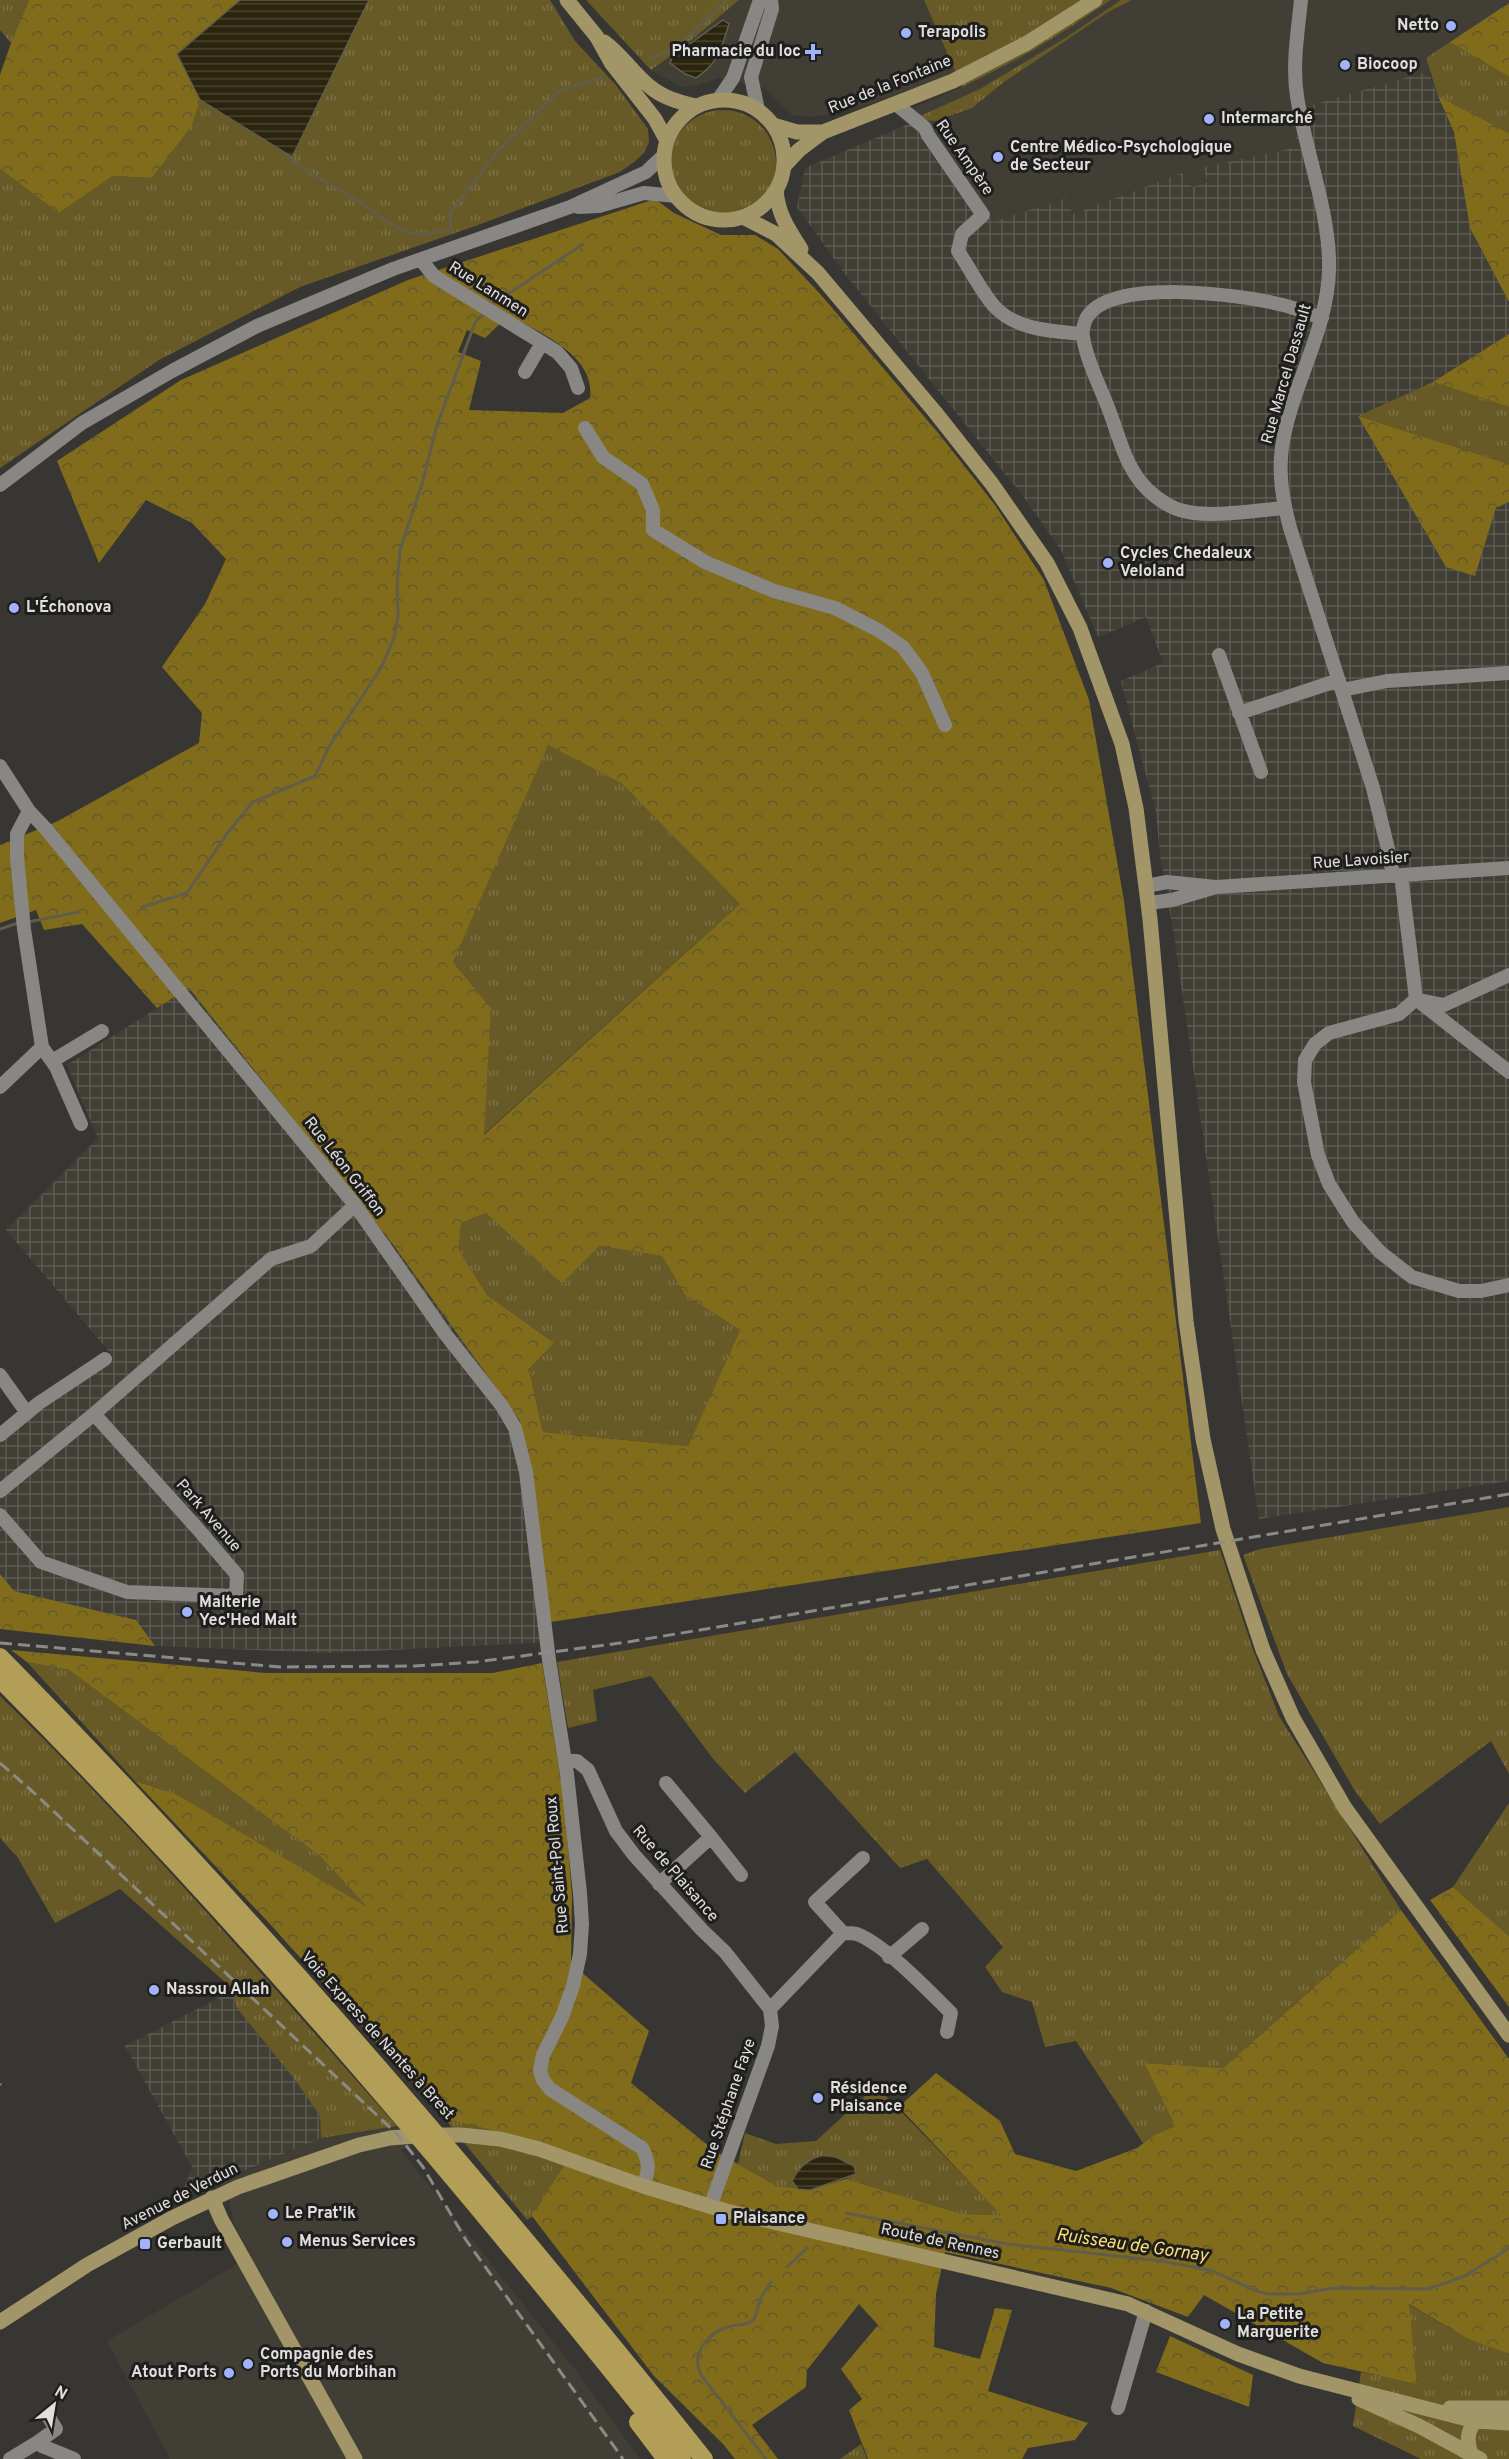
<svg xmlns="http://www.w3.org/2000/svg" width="1509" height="2459" font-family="Overpass,sans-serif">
	<defs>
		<pattern id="industrial-grid" width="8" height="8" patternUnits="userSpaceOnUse" patternTransform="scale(1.5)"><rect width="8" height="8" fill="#413f35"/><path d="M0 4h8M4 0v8" fill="none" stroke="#5c5a52"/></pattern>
		<pattern id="grass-tufts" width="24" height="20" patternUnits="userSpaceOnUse" patternTransform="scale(1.5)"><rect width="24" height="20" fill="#685a26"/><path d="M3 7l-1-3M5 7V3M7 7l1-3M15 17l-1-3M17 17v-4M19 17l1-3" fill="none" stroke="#7d7145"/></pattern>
		<pattern id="forest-crowns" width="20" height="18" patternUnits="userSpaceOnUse" patternTransform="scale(1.5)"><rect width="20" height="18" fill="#816c1b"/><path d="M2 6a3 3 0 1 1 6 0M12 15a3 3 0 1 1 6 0" fill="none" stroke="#62582e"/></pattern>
		<pattern id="water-rules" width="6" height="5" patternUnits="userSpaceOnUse" patternTransform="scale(1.5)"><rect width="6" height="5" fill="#2c250d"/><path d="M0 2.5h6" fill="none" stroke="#4a4430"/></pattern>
	</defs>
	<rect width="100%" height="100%" fill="#373632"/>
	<path fill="#413f35" d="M739 0H924L956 72 859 108 812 117 792 115 764 88 718 78 698 85 681 87 651 70 683 47Z
		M1111 0H1509V3L1426 58 1429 71 1291 111 1299 147 1205 167 1208 181 1192 187 1182 173 1073 214 1066 199 993 223 914 108 993 73 1084 19Z
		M397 2126 412 2146 400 2149 577 2372 640 2459H170L107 2341 251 2256 233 2222 230 2202 219 2183 321 2138Z"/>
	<path fill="url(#industrial-grid)" d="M1429 71 1434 87 1454 132 1470 228 1509 302V334L1433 382 1358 416 1475 576 1496 508 1509 502V1481L1259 1519 1173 930 1160 855 1156 813 1121 681 1163 663 1146 617 1098 637 1061 550 1022 495 845 274 797 207 805 168 911 123 901 112 914 108 993 222 1066 198 1073 214 1182 173 1192 187 1207 182 1204 167 1298 147 1291 111Z
		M189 988 395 1247 520 1421 552 1642 329 1653 155 1646 136 1620 13 1591 0 1574V1440L36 1410 111 1361 112 1355 6 1230 98 1138 67 1065Z
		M234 1990 236 2007 296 2081 320 2116 321 2138 180 2198 192 2167 125 2046Z"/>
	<path fill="url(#grass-tufts)" d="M0 0H29L11 43 0 30Z
		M369 0H550L575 41 615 84 648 129 649 142 644 153 634 162 620 172 478 225 300 287 159 360 0 468V169L59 213 113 176 152 178 192 126 200 100 292 156Z
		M586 0H739L683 47 651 70Z
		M924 0H1111C1064 33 1014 63 962 87Z
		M1121 0H1132L1108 12 1004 82 972 108 935 121 924 120 918 117 980 89 1067 37Z
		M1450 42 1509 77V133L1438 96 1426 58Z
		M670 163a53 53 0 1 1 106 0a53 53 0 1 1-106 0Z
		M1433 382 1509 407V464L1358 416Z
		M547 744 621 783 740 904 483 1135 491 1008 453 962Z
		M486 1213 562 1284 600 1246 662 1256 685 1295 740 1330 688 1446 543 1432 529 1369 554 1343 487 1295 459 1250 461 1223Z
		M1509 1507V1774L1491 1741 1380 1824 1355 1791 1287 1674 1243 1555 1260 1549Z
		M1220 1550 1252 1647 1279 1716 1401 1910 1223 2068 1144 2063 1175 2126 1154 2135 1143 2143 1076 2041 1045 2047 1032 2002 1002 1992 985 1967 1003 1947 927 1859 900 1868 795 1752 745 1793 714 1760 651 1676 593 1690 597 1721 568 1728 557 1662Z
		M27 1662 69 1670 321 1857 369 1909 176 1794 135 1781Z
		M0 1696C140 1832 267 1981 397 2126L321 2138 320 2116 296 2081 236 2007 234 1990 120 1889 55 1923 18 1858 0 1838Z
		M1509 1803V1936L1453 1887Z
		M876 2086 1002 2215 962 2214 846 2179 856 2174 792 2181 798 2189 777 2186 738 2164 745 2133 776 2144 816 2141Z
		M445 2119 520 2137 572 2153 533 2216 527 2220Z
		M1408 2304 1468 2339 1509 2354V2459H1421L1353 2426 1361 2372 1417 2383Z
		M861 2444 867 2459H840Z"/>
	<path fill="url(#forest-crowns)" fill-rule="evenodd" d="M29 0H240L177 53 200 100 192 126 152 178 113 176 59 213 0 169V75L11 43Z
		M1509 3V77L1450 42Z
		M1438 96 1509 133V302L1470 228 1454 132Z
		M655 199 674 213 721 235H755L778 249 822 296 939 434 995 505 1044 580 1089 700 1124 901 1201 1523 551 1622 520 1421 395 1247 189 988 157 1008 82 924 44 930 36 910 0 923V845L56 822 199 743 202 713 162 667 205 604 226 559 192 523 146 500 99 563 57 461 181 380 408 280ZM509 315C539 333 596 355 590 398L563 413 469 410 481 361 458 352 467 330 485 338ZM548 745 621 783 740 904 484 1135 491 1008 453 962ZM486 1213 562 1284 600 1246 662 1256 685 1295 740 1330 688 1446 543 1432 529 1369 554 1343 487 1295 459 1250 461 1223Z
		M1509 334V407L1433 382Z
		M1358 416 1509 464V502L1496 508 1475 576 1446 567Z
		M0 1574 14 1591 136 1620 155 1646 0 1629Z
		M11 1650 266 1673H493L542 1663 564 1799 572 1895 571 1963 649 2031 631 2083 715 2151 777 2186 810 2190 846 2179 962 2214 1001 2215 899 2107 936 2073 1000 2121 1015 2154 1076 2171 1137 2148 1154 2135 1175 2126 1144 2063 1223 2068 1401 1910 1509 2059V2354L1468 2339 1409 2304 1417 2384 1323 2363 1204 2295 1188 2317 1111 2288 945 2252 936 2294 934 2347 980 2359 995 2308 1012 2310 988 2391 1088 2423 1075 2440 1028 2448 1022 2459H868L849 2410 862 2399 841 2369 878 2325 859 2304 807 2370 806 2387 752 2425 778 2459H735L724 2445 654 2376 532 2216 572 2153 520 2137 445 2119 270 1924 135 1781 176 1794 367 1907 321 1857 69 1670 27 1662Z
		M1453 1887 1509 1936V2007L1430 1900Z
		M1170 2336 1253 2375 1249 2407 1156 2372Z"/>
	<path fill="url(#water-rules)" stroke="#625d4b" stroke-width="1.5" d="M240 0H369L292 157 200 100 177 54Z
		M723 20 729 24C721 48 719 63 696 78L685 74 670 63 673 56Z
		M823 2155 836 2157 854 2166 856 2174 810 2190 798 2189 792 2181C799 2167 808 2159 823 2155Z"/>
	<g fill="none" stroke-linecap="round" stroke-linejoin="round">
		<path stroke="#625d4b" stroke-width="3" d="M650 59 681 44 727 0
			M287 156C308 175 335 185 358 201 377 213 391 229 414 233 427 235 439 232 451 229L450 213 498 151 559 91 601 78
			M490 306 583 244
			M142 907 187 893 228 832 253 802 315 776 330 745 381 668 394 638 398 616 397 584 400 550 422 484 437 425 475 323 484 313
			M28 922 79 912
			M0 929 18 923
			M846 2213 1007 2244 1162 2261 1213 2271 1256 2291 1268 2294H1299L1334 2288 1428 2289 1465 2276 1509 2248
			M787 2267 807 2248
			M766 2459 701 2375C690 2353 709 2332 730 2326 737 2324 748 2326 753 2320 757 2316 757 2308 759 2303 761 2295 766 2289 771 2282"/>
		<path stroke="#898783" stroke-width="14" d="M1301 0C1298 31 1292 64 1297 96 1305 151 1331 215 1329 271 1327 332 1291 387 1282 447 1278 475 1283 501 1290 528L1373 788 1389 853 1393 876
			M718 100 733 78 760 0
			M896 104 925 128 928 135 983 215 962 234 958 251C969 267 982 293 994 306 1015 330 1053 331 1082 334
			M758 110 751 77 772 9 771 0
			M578 207 599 206 644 193 676 196
			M421 260 434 276 557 352 571 368 578 388
			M525 372 542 343
			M585 428 603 457 642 484 653 510V530L705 562 774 591 835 608 878 630 903 647 922 673 945 725
			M0 485 82 423 172 371 257 326 393 269 570 207 646 172 664 155
			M1285 508C1256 510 1207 519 1180 510 1166 506 1149 493 1140 481 1124 461 1118 433 1109 410 1100 386 1087 362 1083 337 1082 332 1084 324 1086 319 1108 276 1244 295 1283 305 1296 308 1309 314 1322 318
			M1219 655 1261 772
			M1342 690 1387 681 1509 673
			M1239 713 1339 680
			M0 766 29 811 46 829 355 1205 446 1335 502 1406 515 1428 526 1472 549 1660 567 1774 580 1893 582 1924 580 1954 573 1986 562 2017 543 2055 540 2070 543 2080 550 2089 642 2148C650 2163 649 2171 643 2186
			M1401 875 1416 999 1399 1014 1329 1033 1315 1044 1305 1060 1304 1082 1318 1155 1329 1184 1353 1222 1380 1252 1412 1277 1459 1291H1481L1509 1285
			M1146 886 1167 882 1216 887 1172 900 1149 903
			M1216 887 1509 868
			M1416 999 1509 1072
			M1419 1000 1444 1005 1509 975
			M42 1047 56 1067 81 1124
			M52 1061 102 1031
			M0 1087 42 1047 24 929 17 857V834L29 811
			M0 1375 27 1413
			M0 1435 39 1403 105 1359
			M0 1491 94 1414 271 1259 311 1246 355 1205
			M0 1515 41 1562 127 1592 236 1596 237 1575 197 1528 94 1414
			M565 1761H577L588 1770 616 1831 634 1855 702 1930 725 1952 770 2009
			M666 1783 711 1837
			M659 1884 711 1837 741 1875
			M843 1933C847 1933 853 1933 857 1934 884 1944 930 1992 951 2013L947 2032
			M889 1957 922 1929
			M710 2207 768 2046 772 2026 770 2009 843 1933 815 1902 863 1858
			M1118 2408 1146 2311
			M38 2442 56 2429 48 2416
			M10 2459 38 2442 42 2446 74 2459"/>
		<path stroke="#a29568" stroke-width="15" d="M567 0 597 37 612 64 655 119 667 141
			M604 42C621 54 633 73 649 86 663 98 679 102 696 106
			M664 160a60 60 0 1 1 120 0a60 60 0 1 1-120 0Z
			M773 125 797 132H823
			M784 166 799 150 823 132 953 81 1027 43 1095 0
			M776 190C778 214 788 229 801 249
			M743 217 776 234 818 273 935 412 992 484 1047 563 1080 628 1122 744 1136 808 1150 919 1186 1321 1203 1439 1223 1529 1263 1650 1293 1718 1345 1808 1509 2035
			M212 2198 221 2219 355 2459
			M0 2322 87 2265 172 2218 238 2187 359 2145 390 2138 428 2135H461L500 2139 539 2149 643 2186 726 2211 1128 2304 1238 2354 1299 2376 1475 2421 1509 2423
			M1359 2399 1419 2426 1480 2459
			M1450 2408H1509
			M1471 2454C1466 2440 1467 2424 1483 2417"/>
		<path stroke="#b29e56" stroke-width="18" d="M0 1657C250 1911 482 2181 704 2459
			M0 1679C244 1924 468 2189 682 2459
			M638 2422 666 2459"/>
		<path stroke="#8b8a87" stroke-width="3" stroke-dasharray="12 6" stroke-linecap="butt" d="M0 1643 280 1667 414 1666 476 1662 628 1642 1509 1494
			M0 1763 32 1791 397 2134 423 2167 466 2240 623 2459
			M0 2084 1 2085"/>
	</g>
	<g fill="#a2b2fd" stroke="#1e1e1c" stroke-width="2">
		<circle cx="1451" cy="26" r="6"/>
		<circle cx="906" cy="33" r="6"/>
		<path d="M810 43h6v6h6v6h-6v6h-6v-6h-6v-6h6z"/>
		<circle cx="1345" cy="65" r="6"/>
		<circle cx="1209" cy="119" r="6"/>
		<circle cx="998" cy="157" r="6"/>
		<circle cx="1108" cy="563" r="6"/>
		<circle cx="14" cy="608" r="6"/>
		<circle cx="187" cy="1612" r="6"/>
		<circle cx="154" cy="1990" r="6"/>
		<circle cx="818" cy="2098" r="6"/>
		<circle cx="273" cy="2214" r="6"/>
		<rect x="715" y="2213" width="12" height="12" rx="3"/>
		<circle cx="287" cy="2242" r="6"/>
		<rect x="139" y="2238" width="12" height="12" rx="3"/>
		<circle cx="1225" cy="2324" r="6"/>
		<circle cx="248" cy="2364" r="6"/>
		<circle cx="229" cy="2373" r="6"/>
	</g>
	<g text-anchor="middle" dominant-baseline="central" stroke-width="6" stroke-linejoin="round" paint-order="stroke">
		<g font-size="16" font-weight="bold" fill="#e0dfdd" stroke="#1e1e1c" text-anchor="start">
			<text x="1439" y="26" text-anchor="end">Netto</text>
			<text x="918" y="33">Terapolis</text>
			<text x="801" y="52" text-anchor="end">Pharmacie du loc</text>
			<text x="1357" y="65">Biocoop</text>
			<text x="1221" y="119">Intermarché</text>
			<text x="1010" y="148">Centre Médico-Psychologique<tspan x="1010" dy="18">de Secteur</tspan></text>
			<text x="1120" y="554">Cycles Chedaleux<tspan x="1120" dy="18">Veloland</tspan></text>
			<text x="26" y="608">L'Échonova</text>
			<text x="199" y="1603">Malterie<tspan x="199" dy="18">Yec'Hed Malt</tspan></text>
			<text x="166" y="1990">Nassrou Allah</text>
			<text x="830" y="2089">Résidence<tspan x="830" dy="18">Plaisance</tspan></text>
			<text x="285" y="2214">Le Prat'ik</text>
			<text x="733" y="2219">Plaisance</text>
			<text x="299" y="2242">Menus Services</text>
			<text x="157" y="2244">Gerbault</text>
			<text x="1237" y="2315">La Petite<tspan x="1237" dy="18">Marguerite</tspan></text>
			<text x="260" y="2355">Compagnie des<tspan x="260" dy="18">Ports du Morbihan</tspan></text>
			<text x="217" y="2373" text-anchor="end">Atout Ports</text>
		</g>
		<g font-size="16" fill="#e0dfdd" stroke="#1e1e1c">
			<text transform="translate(890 85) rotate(-22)">Rue de la Fontaine</text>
			<text transform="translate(964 158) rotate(55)">Rue Ampère</text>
			<text transform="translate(488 290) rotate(32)">Rue Lanmen</text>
			<text transform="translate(1287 374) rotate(-74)">Rue Marcel Dassault</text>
			<text transform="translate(1361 861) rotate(-4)">Rue Lavoisier</text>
			<text transform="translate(344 1167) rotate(52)">Rue Léon Griffon</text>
			<text transform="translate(208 1516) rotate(49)">Park Avenue</text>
			<text transform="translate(558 1865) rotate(-95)">Rue Saint-Pol Roux</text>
			<text transform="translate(675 1874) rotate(49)">Rue de Plaisance</text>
			<text transform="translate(377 2036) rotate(48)">Voie Express de Nantes à Brest</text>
			<text transform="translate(729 2104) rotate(-71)">Rue Stéphane Faye</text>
			<text transform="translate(180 2197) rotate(-27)">Avenue de Verdun</text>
			<text transform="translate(940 2242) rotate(12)">Route de Rennes</text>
		</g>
		<g font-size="18" font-style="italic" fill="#fcde74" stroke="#1e1e1c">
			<text transform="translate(1132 2246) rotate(8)">Ruisseau de Gornay</text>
		</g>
	</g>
	<g transform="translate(54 2405) rotate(30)" stroke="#1e1e1c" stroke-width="4.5" paint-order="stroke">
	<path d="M0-4.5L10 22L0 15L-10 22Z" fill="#e0dfdd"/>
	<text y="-9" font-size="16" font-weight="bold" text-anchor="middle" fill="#e0dfdd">N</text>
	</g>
</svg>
